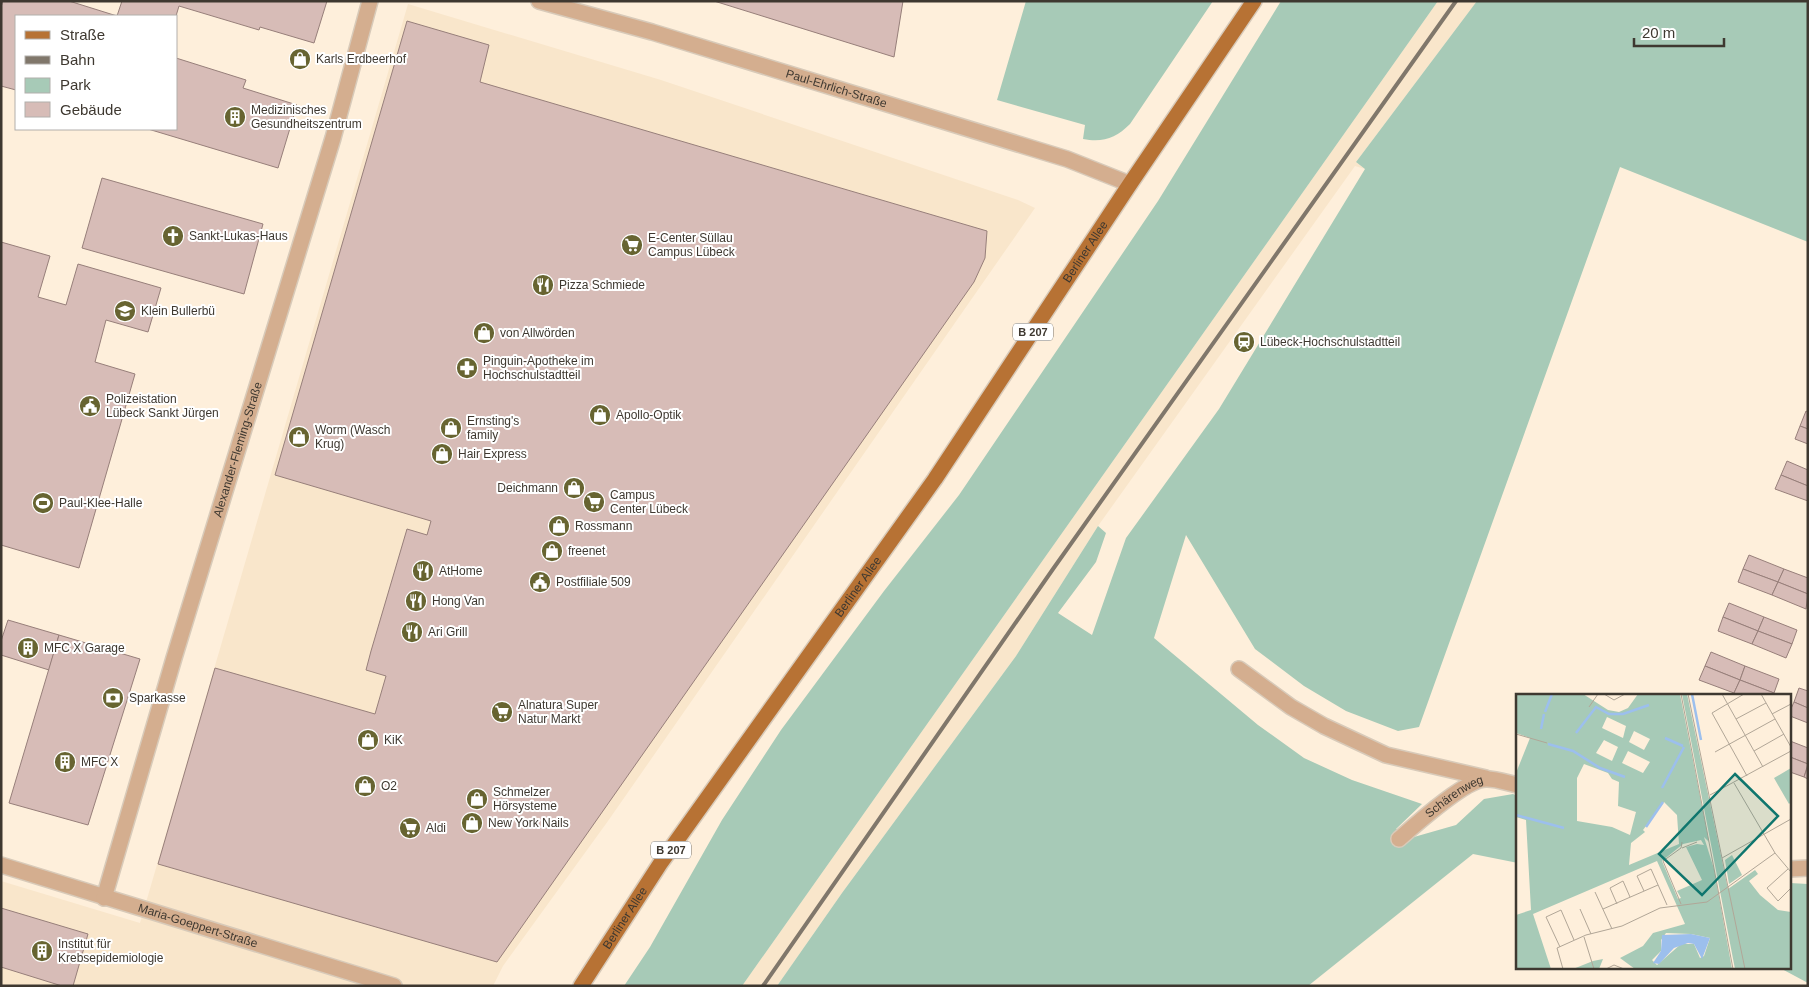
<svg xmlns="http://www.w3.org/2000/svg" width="1809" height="987" font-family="Arial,sans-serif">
	<rect width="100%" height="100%" fill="#feefdb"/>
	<g fill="#f9e6cb">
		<polygon points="1438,1 1477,1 1356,162 1365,169 1355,166 1098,526 1016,656 842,893 777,986 742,986"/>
		<polygon points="408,4 661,80 1018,200 1035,208 608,821 503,966 493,986 1,986 1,881 140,923"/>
	</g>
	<g fill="#a7cab7">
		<path d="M1026 1H1213L1130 124C1116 138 1103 143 1083 139L1085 125 997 100Z"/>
		<polygon points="1281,1 1438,1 742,986 624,986 650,947 722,820 781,730 884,591 959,495 1158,201"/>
		<polygon points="1477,1 1808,1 1808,242 1620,167 1419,727 1398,731 1346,711 1304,686 1255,649 1186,535 1154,638 1258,725 1304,758 1352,780 1422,804 1396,829 1414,837 1456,825 1484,799 1513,794 1518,796 1518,863 1473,854 1308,986 777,986 842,893 1016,656 1098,526 1106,533 1096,562 1058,613 1092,635 1126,538 1219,409 1365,169 1356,162"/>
		<polygon points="1790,883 1808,884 1808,983 1780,968 1790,968"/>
	</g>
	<g fill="#d7bcb7" stroke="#977f7a">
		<polygon points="3,1 69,1 117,16 122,1 327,1 314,43 260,27 259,30 179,6 176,16 16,16 16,90 1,86 1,7"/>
		<polygon points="714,1 903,1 894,57"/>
		<polygon points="407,21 489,45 480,82 987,231 985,258 974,282 497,962 158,864 215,668 375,714 386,676 366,670 371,651 407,529 427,535 431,521 275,475"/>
		<polygon points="176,58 246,80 243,88 297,105 278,168 148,129 176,129"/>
		<polygon points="102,178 263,224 244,294 82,248"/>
		<polygon points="1,242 50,256 38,297 66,305 78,264 161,288 148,332 106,320 95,362 135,374 79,568 1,545"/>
		<polygon points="1806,411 1808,412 1808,429 1800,426"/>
		<polygon points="1800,426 1808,429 1808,444 1795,439"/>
		<polygon points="1787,461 1808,470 1808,486 1781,475"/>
		<polygon points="1781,475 1808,486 1808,501 1775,489"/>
		<polygon points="1749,555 1784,569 1778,582 1743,569"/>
		<polygon points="1743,569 1778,582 1772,595 1738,582"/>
		<polygon points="1784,569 1808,578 1808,594 1778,582"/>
		<polygon points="1778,582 1808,594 1806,609 1772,595"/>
		<polygon points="1729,603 1764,617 1758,631 1723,617"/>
		<polygon points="1723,617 1758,631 1752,644 1718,631"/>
		<polygon points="1764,617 1797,630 1792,644 1758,631"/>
		<polygon points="8,620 59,635 49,670 1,655 1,641"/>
		<polygon points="1758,631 1792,644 1786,658 1752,644"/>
		<polygon points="59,635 140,659 88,825 9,803"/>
		<polygon points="1711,652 1745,666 1740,680 1705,666"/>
		<polygon points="1705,666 1740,680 1734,693 1699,680"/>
		<polygon points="1745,666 1779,679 1774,693 1740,680"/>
		<polygon points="1740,680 1774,693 1773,696 1741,696 1734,693"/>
		<polygon points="1799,688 1808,691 1808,708 1794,702"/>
		<polygon points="1794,702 1808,708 1808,723 1790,716 1790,711"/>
		<polygon points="1790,741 1808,748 1808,764 1790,757"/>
		<polygon points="1790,757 1808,764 1804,777 1790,772"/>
		<polygon points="1808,766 1808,779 1804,777"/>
		<polygon points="1,908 88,934 73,986 62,986 1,967"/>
	</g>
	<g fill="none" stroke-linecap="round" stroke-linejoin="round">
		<g stroke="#d8cab9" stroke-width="18">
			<g id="minor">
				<polyline points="1239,669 1291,707 1324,726 1386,755 1486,778"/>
				<path id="s1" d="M1399 839C1415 825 1467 778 1487 779 1497 779 1508 783 1518 785"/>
				<path id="s2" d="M1 865 394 986"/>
				<polyline points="1790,869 1808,868"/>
				<path id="s3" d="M104 898 174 658 333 138 370 1"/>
			</g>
		</g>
		<g stroke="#d8cab9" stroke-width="18">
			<g id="tertiary">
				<path id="s4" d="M539 1 652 32 1067 159 1130 184"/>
			</g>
		</g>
		<g stroke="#d8cab9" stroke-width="18">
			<g id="primary">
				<path id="s5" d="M581 986 660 864 935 479 1130 184 1254 1"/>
			</g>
		</g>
		<use href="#minor" stroke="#d4ae8f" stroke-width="15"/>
		<use href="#tertiary" stroke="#d4ae8f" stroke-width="15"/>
		<use href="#primary" stroke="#b77234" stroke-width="15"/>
		<polyline stroke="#80776b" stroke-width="4" points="763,986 1053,569 1456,1"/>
	</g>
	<defs>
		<g id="shop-disc" transform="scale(1.125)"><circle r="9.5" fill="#676431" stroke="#fff"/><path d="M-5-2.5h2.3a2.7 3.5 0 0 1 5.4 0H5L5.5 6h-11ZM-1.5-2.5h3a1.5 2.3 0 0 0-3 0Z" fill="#fff"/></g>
		<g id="building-disc" transform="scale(1.125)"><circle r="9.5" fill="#676431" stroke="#fff"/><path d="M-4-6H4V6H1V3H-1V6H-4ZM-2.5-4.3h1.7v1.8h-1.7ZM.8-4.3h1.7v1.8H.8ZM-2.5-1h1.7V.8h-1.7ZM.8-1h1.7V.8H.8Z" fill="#fff"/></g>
		<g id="church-disc" transform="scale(1.125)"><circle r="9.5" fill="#676431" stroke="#fff"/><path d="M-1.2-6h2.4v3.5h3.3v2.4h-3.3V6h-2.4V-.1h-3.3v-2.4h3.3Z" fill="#fff"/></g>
		<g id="supermarket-disc" transform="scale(1.125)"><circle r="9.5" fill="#676431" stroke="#fff"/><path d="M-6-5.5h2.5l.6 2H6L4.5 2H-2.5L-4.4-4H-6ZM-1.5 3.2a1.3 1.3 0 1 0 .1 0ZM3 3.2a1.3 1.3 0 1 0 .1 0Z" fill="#fff"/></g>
		<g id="restaurant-disc" transform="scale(1.125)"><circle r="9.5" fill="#676431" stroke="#fff"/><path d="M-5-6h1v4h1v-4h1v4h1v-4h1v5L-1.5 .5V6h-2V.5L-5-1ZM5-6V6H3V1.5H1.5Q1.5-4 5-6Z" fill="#fff"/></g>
		<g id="school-disc" transform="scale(1.125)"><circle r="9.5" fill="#676431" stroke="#fff"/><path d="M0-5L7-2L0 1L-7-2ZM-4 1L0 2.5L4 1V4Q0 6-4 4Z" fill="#fff"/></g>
		<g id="station-disc" transform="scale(1.125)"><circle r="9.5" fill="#676431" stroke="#fff"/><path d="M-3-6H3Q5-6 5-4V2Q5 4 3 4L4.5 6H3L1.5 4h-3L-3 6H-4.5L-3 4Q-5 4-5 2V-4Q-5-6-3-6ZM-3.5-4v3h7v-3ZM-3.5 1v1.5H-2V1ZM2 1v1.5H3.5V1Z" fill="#fff"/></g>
		<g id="pharmacy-disc" transform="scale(1.125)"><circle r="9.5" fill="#676431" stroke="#fff"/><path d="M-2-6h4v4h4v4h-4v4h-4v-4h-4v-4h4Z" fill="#fff"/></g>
		<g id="civic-disc" transform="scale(1.125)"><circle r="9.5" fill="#676431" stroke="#fff"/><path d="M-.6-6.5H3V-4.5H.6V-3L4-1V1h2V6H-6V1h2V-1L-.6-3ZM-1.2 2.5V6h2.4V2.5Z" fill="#fff"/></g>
		<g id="stadium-disc" transform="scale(1.125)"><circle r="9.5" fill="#676431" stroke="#fff"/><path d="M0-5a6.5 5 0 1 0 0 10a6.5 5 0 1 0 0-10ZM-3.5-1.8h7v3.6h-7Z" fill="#fff"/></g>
		<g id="bank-disc" transform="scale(1.125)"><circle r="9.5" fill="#676431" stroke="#fff"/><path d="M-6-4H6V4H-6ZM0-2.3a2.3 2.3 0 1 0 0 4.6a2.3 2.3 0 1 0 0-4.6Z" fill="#fff"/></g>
	</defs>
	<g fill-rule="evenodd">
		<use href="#shop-disc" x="300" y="59"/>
		<use href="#building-disc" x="235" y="117"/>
		<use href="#church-disc" x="173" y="236"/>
		<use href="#supermarket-disc" x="632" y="245"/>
		<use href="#restaurant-disc" x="543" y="285"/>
		<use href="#school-disc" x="125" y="311"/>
		<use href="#shop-disc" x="484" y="333"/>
		<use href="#station-disc" x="1244" y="342"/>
		<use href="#pharmacy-disc" x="467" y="368"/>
		<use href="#civic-disc" x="90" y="406"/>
		<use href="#shop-disc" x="600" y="415"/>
		<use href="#shop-disc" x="451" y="428"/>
		<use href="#shop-disc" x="299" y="437"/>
		<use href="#shop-disc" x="442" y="454"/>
		<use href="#shop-disc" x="574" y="488"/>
		<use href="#supermarket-disc" x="594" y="502"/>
		<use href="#stadium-disc" x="43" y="503"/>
		<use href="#shop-disc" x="559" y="526"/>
		<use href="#shop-disc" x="552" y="551"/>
		<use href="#restaurant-disc" x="423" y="571"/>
		<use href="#civic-disc" x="540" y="582"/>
		<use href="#restaurant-disc" x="416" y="601"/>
		<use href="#restaurant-disc" x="412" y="632"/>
		<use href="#building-disc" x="28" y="648"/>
		<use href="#bank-disc" x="113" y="698"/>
		<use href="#supermarket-disc" x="502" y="712"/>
		<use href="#shop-disc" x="368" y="740"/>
		<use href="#building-disc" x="65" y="762"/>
		<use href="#shop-disc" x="365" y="786"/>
		<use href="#shop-disc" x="477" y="799"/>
		<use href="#shop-disc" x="472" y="823"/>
		<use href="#supermarket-disc" x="410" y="828"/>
		<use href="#building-disc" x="42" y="951"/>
	</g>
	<g text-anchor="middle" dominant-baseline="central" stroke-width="4" stroke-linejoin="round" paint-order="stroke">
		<g fill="#fff" stroke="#78746e" stroke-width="1">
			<rect x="1013" y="323.5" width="40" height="17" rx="4"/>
			<rect x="651" y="841.5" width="40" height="17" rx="4"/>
		</g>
		<g font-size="11" font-weight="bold" fill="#3e3830">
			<text x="1033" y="332">B 207</text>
			<text x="671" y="850">B 207</text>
		</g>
		<g font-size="12" fill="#3e3830" stroke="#fff" text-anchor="start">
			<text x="316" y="59">Karls Erdbeerhof</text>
			<text x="251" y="110">Medizinisches<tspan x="251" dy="14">Gesundheitszentrum</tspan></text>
			<text x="189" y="236">Sankt-Lukas-Haus</text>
			<text x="648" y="238">E-Center Süllau<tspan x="648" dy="14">Campus Lübeck</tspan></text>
			<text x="559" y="285">Pizza Schmiede</text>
			<text x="141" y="311">Klein Bullerbü</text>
			<text x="500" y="333">von Allwörden</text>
			<text x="1260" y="342">Lübeck-Hochschulstadtteil</text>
			<text x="483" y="361">Pinguin-Apotheke im<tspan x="483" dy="14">Hochschulstadtteil</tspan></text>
			<text x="106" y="399">Polizeistation<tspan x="106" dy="14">Lübeck Sankt Jürgen</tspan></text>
			<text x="616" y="415">Apollo-Optik</text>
			<text x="467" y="421">Ernsting's<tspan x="467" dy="14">family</tspan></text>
			<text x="315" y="430">Worm (Wasch<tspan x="315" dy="14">Krug)</tspan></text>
			<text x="458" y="454">Hair Express</text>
			<text x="558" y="488" text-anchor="end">Deichmann</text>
			<text x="610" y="495">Campus<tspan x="610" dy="14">Center Lübeck</tspan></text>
			<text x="59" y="503">Paul-Klee-Halle</text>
			<text x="575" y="526">Rossmann</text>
			<text x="568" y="551">freenet</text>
			<text x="439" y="571">AtHome</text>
			<text x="556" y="582">Postfiliale 509</text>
			<text x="432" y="601">Hong Van</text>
			<text x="428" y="632">Ari Grill</text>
			<text x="44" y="648">MFC X Garage</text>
			<text x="129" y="698">Sparkasse</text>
			<text x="518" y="705">Alnatura Super<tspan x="518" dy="14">Natur Markt</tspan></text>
			<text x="384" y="740">KiK</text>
			<text x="81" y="762">MFC X</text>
			<text x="381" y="786">O2</text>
			<text x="493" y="792">Schmelzer<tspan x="493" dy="14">Hörsysteme</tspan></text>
			<text x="488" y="823">New York Nails</text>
			<text x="426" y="828">Aldi</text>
			<text x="58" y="944">Institut für<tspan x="58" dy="14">Krebsepidemiologie</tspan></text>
		</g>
		<g font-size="12" fill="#3e3830" stroke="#fff">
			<text stroke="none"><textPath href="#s4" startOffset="310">Paul-Ehrlich-Straße</textPath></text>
			<text stroke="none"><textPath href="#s5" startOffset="891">Berliner Allee</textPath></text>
			<text stroke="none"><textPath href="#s3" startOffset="468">Alexander-Fleming-Straße</textPath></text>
			<text stroke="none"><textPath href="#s5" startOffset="486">Berliner Allee</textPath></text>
			<text stroke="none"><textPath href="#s1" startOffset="70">Schärenweg</textPath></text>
			<text stroke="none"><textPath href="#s5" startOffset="81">Berliner Allee</textPath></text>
			<text stroke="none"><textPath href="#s2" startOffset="206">Maria-Goeppert-Straße</textPath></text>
		</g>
	</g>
	<g transform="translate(1516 694)">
		<rect width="275" height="275" fill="#feefdb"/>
		<path d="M0 0H67L92 16 103 18 112 14 122 0H164L193 148 188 143 198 175 216 275H119L104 264 127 252 137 239 169 230 141 167 17 220 35 275H0V221L15 216 10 126 0 123V79L14 44 0 39ZM91 23 110 32 107 44 86 34ZM118 37 134 45 128 56 113 48ZM88 46 102 53 96 67 80 59ZM112 57 134 68 127 79 106 69ZM68 70 92 79 96 85 103 88 102 112 120 118 114 141 96 133 61 127V84ZM148 108 161 121 163 150 113 171 115 149 129 138 127 136ZM185 146 188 151 181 150 170 153 186 186 161 197 165 204 162 205 146 167 167 150ZM150 239 175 240 194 244 188 262 184 264 178 250H165L141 271 136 266 145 257V246ZM166 0H171L212 195 239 176 242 180 233 187 244 201 262 216 275 218V275H219ZM275 74V108L273 110 258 84ZM216 161 226 181 213 190 209 166ZM87 265 83 275H57L77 267Z" fill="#a7cab7" fill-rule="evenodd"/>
		<path d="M175 240 194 244 186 265 178 250 172 249 158 254 143 270 137 269 145 257 146 241Z" fill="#9cbfed"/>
		<path fill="none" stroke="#9cbfed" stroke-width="2.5" d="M176 0 185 46M29 18 36 0M25 35 28 20M60 39 80 13 93 20H107L133 11M149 44 167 52M32 50 57 57 84 74 109 83M146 94 168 53M0 121 48 134M130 133 147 108"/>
		<path fill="none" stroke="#b1a697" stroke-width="1" d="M88 0 98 6 109 0M165 0 217 275M172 0 229 275M206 0 247 73M228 0 196 19 231 82M245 0 275 53M73 13 82 0M256 20 275 10M220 25 250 9M0 40 31 49M238 57 268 40M199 58 259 25M218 89 259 159 275 178M194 101 275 57M166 154 181 148M206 164 275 125M272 175 251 194 262 207 275 194M128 197 121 182 135 175 151 211M79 198 96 235M101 210 94 194 107 187 114 203M165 210 147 167 165 154 166 148M64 215 75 240M87 215 142 191M68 243 78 275M44 253 30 223 45 216 58 246M47 275 41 254 70 241 106 232 144 214 191 208 259 159M90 275 98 271 108 275"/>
		<path fill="#0f766e" fill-opacity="0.15" stroke="#0f766e" stroke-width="2.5" d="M219 80 262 122 186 201 143 160Z"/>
		<rect width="275" height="275" fill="none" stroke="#3e3830" stroke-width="2.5"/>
	</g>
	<rect width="1809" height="987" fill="none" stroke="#3e3830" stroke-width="5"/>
	<rect x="15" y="15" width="162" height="115" fill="#ffffff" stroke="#b2afac"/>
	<rect x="25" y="31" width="25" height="8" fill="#b77234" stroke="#b2afac"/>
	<text x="60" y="40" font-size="15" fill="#3e3830">Straße</text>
	<rect x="25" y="56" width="25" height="8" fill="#80776b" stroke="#b2afac"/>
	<text x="60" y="65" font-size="15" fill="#3e3830">Bahn</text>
	<rect x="25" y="78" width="25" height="15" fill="#a7cab7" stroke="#b2afac"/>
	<text x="60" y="90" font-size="15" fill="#3e3830">Park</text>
	<rect x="25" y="102" width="25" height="15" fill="#d7bcb7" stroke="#b2afac"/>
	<text x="60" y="115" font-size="15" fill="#3e3830">Gebäude</text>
	<path d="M1634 38v8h90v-8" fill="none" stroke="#3e3830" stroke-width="2.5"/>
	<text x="1642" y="38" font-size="15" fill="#3e3830" stroke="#ffffff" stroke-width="4" paint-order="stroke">20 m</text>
</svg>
